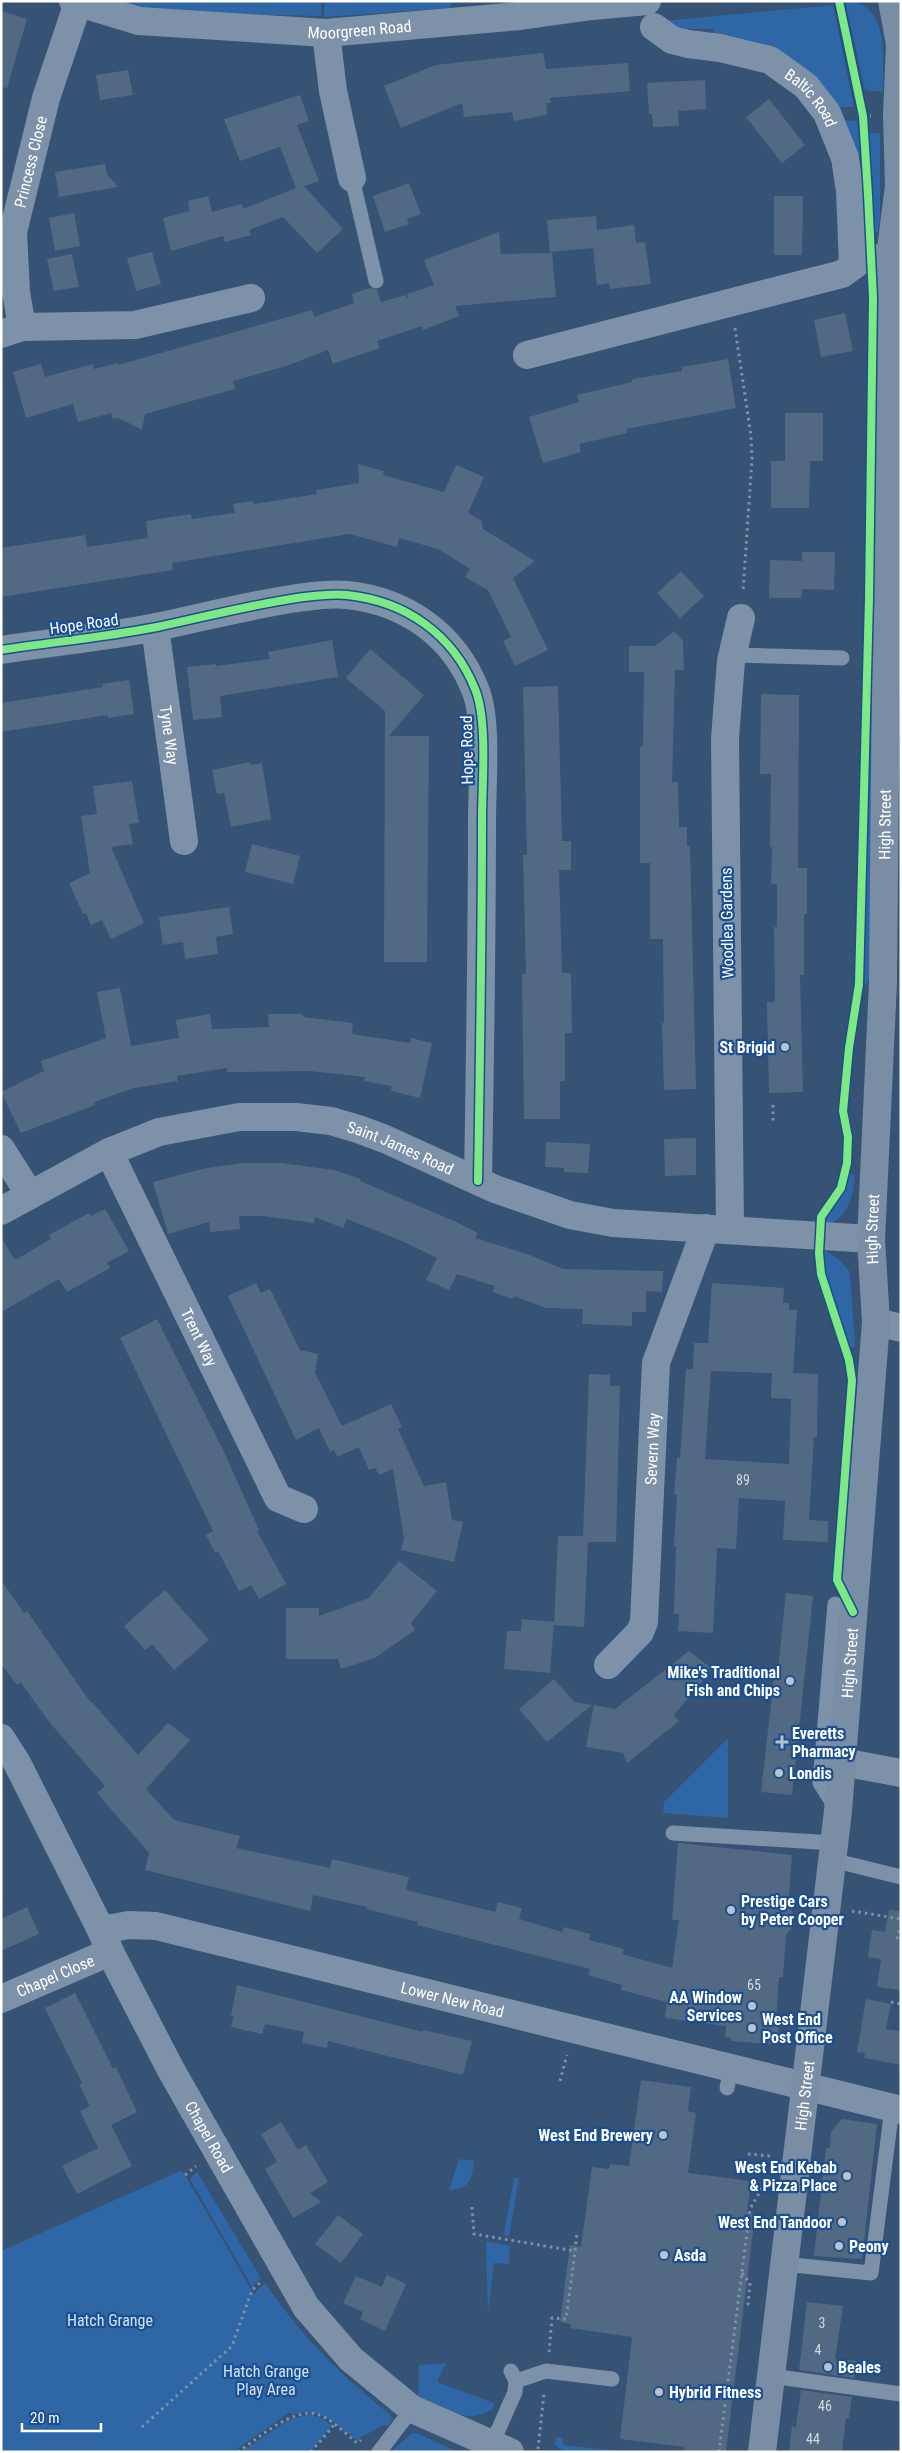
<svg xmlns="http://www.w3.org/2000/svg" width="902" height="2453" font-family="'Roboto Condensed',sans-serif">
	<rect width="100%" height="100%" fill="#365274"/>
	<g fill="#2f66a5">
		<polygon points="111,1 321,1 321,16 140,12"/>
		<polygon points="325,1 451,1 451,8 324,17"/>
		<path d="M845 1C891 1 883 62 883 92L865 90Z"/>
		<polygon points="833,5 854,107 830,107 715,41 714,29 688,29 688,37 663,21"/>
		<polygon points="838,120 857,121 860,155 854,155"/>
		<polygon points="869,133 880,133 880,221 878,231 875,234"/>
		<polygon points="874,641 870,978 866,985 863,982 871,645"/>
		<path d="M848 1174H855C853 1198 848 1218 824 1227 828 1205 844 1197 848 1174Z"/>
		<polygon points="822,1248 841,1261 850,1272 855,1347 849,1347 824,1273"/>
		<polygon points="728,1738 728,1818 663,1813 664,1802"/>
		<path d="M459 2159 474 2161C472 2180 469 2189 449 2190Z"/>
		<path d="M182 2170 254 2294 265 2283C302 2337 339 2373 389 2414L393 2420 388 2426 384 2425 356 2440C336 2424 319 2405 291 2415L290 2412 233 2452H1V2251Z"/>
		<polygon points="197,2172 261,2278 252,2287 190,2179"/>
		<polygon points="514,2178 519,2178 509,2236 504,2235"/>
		<polygon points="486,2241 510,2246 509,2264 494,2263 488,2312"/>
		<path d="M446 2363 437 2382 494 2403 492 2409C467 2426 443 2408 418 2397L419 2365Z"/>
		<polygon points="310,2414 323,2419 332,2426 310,2452 241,2452 290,2419"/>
		<polygon points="412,2433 417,2433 458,2452 391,2452"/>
		<polygon points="556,2437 563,2438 563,2445 618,2451 565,2452 555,2445"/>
	</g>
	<g fill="#526984" fill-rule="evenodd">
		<polygon points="1,11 27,19 7,88 1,87"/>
		<polygon points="543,53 546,69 628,63 630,91 550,98 551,103 546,103 547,115 514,121 512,112 464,117 462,103 401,128 384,86 436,65"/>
		<polygon points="128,70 133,95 100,100 96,75"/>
		<polygon points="705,80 706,109 678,111 679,126 653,127 652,114 649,114 647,83"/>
		<polygon points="300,95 309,121 297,125 319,181 304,186 343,229 317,253 283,217 249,230 251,235 225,242 223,236 171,251 163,218 190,211 188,201 208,196 212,212 242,204 243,209 296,188 280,147 240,161 224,119"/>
		<polygon points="769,99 805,145 782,163 746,117"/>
		<polygon points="105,164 107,174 118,187 59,197 55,172"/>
		<polygon points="409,183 421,214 407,219 409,224 385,232 373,196"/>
		<polygon points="774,196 803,196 802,255 774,255"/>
		<polygon points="74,213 80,246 55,251 49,218"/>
		<polygon points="596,216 597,230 634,225 636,243 645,242 651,284 610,289 609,283 597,285 593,248 550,252 547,220"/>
		<polygon points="499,232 501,254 552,253 556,297 455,306 459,316 423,330 422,326 377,341 380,348 333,364 328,350 286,366 233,381 235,389 145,414 142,430 119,418 113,419 111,413 78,422 73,404 26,418 13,372 41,364 45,377 93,364 94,369 118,363 118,365 312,310 314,317 354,303 352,294 370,288 377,290 381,302 405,295 409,299 407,294 434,285 424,260"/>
		<polygon points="152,252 161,284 136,291 127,258"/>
		<polygon points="72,254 79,287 54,291 47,259"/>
		<polygon points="845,313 853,351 821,357 814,320"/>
		<polygon points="728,359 736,408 626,429 627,433 579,444 581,452 543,463 529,417 579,402 577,395 632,382 632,379 682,371 682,367"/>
		<polygon points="785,413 823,413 823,461 810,461 809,508 771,508 771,461 785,461"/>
		<polygon points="358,464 384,471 383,475 444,492 456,465 484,477 468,513 482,521 483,529 535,561 513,578 548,650 515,666 503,641 511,637 488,590 465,577 470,569 438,549 399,538 397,547 349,534 172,563 173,570 1,597 1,548 85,535 87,547 148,538 146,521 191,514 192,519 235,513 233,504 253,501 254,504 317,494 316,490 359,483"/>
		<polygon points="802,552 835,552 834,590 802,589 801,598 769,598 770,560 802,561"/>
		<polygon points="681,571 704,596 680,618 657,593"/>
		<polygon points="674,631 683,641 684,670 675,670 672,783 678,782 679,827 687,827 687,846 690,846 696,1089 664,1090 662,1023 664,1023 663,939 650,939 650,863 640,863 640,747 643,747 644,672 629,672 629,646 655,646"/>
		<polygon points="332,640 338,677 220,696 222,717 193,720 187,667 216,664 216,666 270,659 268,652"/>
		<polygon points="370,649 424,695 389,736 429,736 427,962 384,962 385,711 346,678"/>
		<polygon points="129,680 134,714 108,718 108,715 1,732 1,703 103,687 102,684"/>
		<polygon points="558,686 562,841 571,841 571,870 559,870 562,973 571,973 572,1033 565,1033 565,1081 560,1081 560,1119 524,1119 522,974 526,974 523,855 527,855 523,687"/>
		<polygon points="761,694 799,695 798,868 807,868 807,914 804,914 804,975 800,975 803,1092 769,1093 767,1002 775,1002 774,927 777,927 777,884 771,884 772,847 770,847 771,774 760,774"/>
		<polygon points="250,762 251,765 262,763 271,819 231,827 224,793 217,794 212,770"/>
		<polygon points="132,781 139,823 129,824 133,844 111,847 144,923 111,939 102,920 91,925 86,913 83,914 69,883 90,873 81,816 97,814 93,786"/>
		<polygon points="252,844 300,856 293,884 245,872"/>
		<polygon points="229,907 233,934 216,937 218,954 185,959 183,942 163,945 159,917"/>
		<polygon points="120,988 131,1046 179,1038 176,1020 210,1014 212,1029 269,1027 268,1014 303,1014 303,1017 353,1023 352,1034 410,1043 411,1038 432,1043 420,1098 391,1091 392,1086 364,1081 365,1077 310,1071 227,1072 227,1068 177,1076 178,1081 134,1088 94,1102 95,1105 21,1133 1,1092 44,1071 41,1061 106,1038 97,992"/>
		<polygon points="696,1138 696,1175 665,1176 664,1139"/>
		<polygon points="546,1142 590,1144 588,1173 564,1172 564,1168 545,1167"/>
		<polygon points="244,1163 281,1163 334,1170 361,1179 360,1181 454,1221 478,1233 475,1238 527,1254 563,1269 663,1271 662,1292 646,1291 646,1312 632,1312 632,1326 582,1324 583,1309 546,1308 514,1296 513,1299 493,1292 495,1286 457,1274 449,1290 426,1280 437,1258 402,1241 347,1219 343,1228 315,1217 314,1223 263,1216 239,1216 240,1229 210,1232 209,1222 168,1234 153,1182 206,1168"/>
		<polygon points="105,1209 129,1251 107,1263 110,1268 67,1292 59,1279 1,1312 1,1237 15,1260 51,1239 49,1235 89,1213 91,1216"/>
		<polygon points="256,1283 261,1293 270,1289 300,1350 318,1354 315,1373 342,1426 391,1404 402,1427 398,1429 424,1486 446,1482 452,1520 463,1522 454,1562 401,1550 404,1539 393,1469 379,1475 375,1468 369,1470 359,1447 337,1457 334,1450 330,1452 319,1428 296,1440 228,1296"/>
		<path d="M712 1283 784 1288 783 1303H789V1310H797L793 1373 818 1374 817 1437H814L809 1520 828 1521V1542L783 1540 785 1501 739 1498 736 1549 717 1548 713 1633 678 1631 679 1614H674L676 1546H674L677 1495 674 1494 677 1458H680L686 1369H693L694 1343H708ZM711 1371 772 1373 771 1398 791 1399 789 1464 705 1459Z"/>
		<polygon points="157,1319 225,1454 259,1530 257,1531 286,1584 259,1599 251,1585 239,1591 218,1551 215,1553 206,1535 213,1531 120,1338"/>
		<polygon points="589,1374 610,1375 610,1386 620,1386 616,1542 588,1542 584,1627 554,1625 558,1536 583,1536"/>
		<polygon points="399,1561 437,1591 411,1623 415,1630 375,1658 341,1669 338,1659 286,1659 286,1608 319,1608 319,1616 369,1598"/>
		<polygon points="1,1580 24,1613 27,1611 91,1703 92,1702 138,1755 168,1723 190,1740 146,1789 174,1820 240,1836 236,1848 330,1868 332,1859 409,1877 406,1890 495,1912 498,1902 522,1908 519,1919 562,1932 564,1927 590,1934 589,1940 624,1949 622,1954 672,1968 679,1920 672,1920 678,1843 792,1855 788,1906 793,1913 791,1929 786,1935 783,1977 779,1977 776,2019 780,2019 777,2045 731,2041 731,2037 725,2037 726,2026 665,2018 667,2002 621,1990 622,1985 588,1975 590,1969 417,1925 418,1922 366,1909 367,1907 313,1895 310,1911 145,1870 149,1853 97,1793 105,1786 50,1723 21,1683 17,1685 1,1664"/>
		<polygon points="165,1590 209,1640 174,1670 152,1644 145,1650 124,1626"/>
		<polygon points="786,1593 813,1596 792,1795 761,1792 775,1669 778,1669"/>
		<polygon points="522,1619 554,1622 550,1673 504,1669 507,1631 521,1631"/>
		<polygon points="689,1651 712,1669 674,1715 679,1721 627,1763 623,1753 586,1747 594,1705 615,1709"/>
		<polygon points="554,1679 574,1702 592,1705 547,1742 519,1709"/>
		<polygon points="27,1907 39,1934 1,1951 1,1919"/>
		<polygon points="889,1910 901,1911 901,1990 877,1987 881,1959 868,1957 872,1930 885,1932"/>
		<polygon points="237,1985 423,2032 423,2030 472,2041 463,2075 328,2041 327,2048 302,2043 304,2032 265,2024 262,2034 231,2027 234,2016 231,2016"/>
		<polygon points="75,1993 113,2069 116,2067 137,2112 111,2125 132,2166 77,2194 62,2166 98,2148 80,2111 90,2106 79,2084 82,2083 45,2008"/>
		<polygon points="866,1999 891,2004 886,2029 901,2031 901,2065 864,2058 865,2053 857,2052"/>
		<polygon points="641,2080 691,2087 688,2111 696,2113 688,2173 751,2181 747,2212 755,2214 726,2452 684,2452 685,2447 620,2439 632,2337 570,2328 571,2324 560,2322 570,2245 581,2247 592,2167 609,2169 610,2164 629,2166"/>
		<polygon points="842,2119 877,2124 862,2259 814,2256 826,2148 830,2148 831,2132"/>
		<polygon points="281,2122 298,2150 306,2145 328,2182 310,2193 321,2202 293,2218 265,2169 277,2162 261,2134"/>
		<polygon points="338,2215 363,2234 341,2263 315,2244"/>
		<polygon points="387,2275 406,2284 385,2331 360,2319 363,2312 343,2303 356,2276 382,2287"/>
		<polygon points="807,2302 843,2306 835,2359 856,2361 854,2378 799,2370"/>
		<polygon points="801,2390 852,2397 849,2418 846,2418 842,2452 789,2452 792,2426 796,2427"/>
	</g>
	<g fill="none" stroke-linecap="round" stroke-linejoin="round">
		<g stroke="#7d92a8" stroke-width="3" stroke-dasharray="2.5 4" stroke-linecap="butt">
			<polyline points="857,115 871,116"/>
			<polyline points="735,328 751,436 752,459 743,592"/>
			<polyline points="773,1105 773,1124"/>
			<polyline points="852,1911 901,1919"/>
			<polyline points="897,1939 900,1927"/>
			<polyline points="891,2002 901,2004"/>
			<polyline points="560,2081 567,2055"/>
			<polyline points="748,2154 770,2156"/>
			<polyline points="185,2175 196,2166"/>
			<polyline points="472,2207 474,2234 575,2251 577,2232"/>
			<polyline points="742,2273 750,2283 748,2304 751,2306"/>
			<polyline points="549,2352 552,2318 566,2319 575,2251"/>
			<polyline points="142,2427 232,2346 252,2290 262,2281"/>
			<polyline points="538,2449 544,2393"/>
			<path d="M238 2452C257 2439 292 2408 316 2414 331 2418 345 2433 357 2443L361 2440"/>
			<polyline points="311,2452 334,2425"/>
			<polyline points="719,2452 750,2209 762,2188 767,2186"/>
		</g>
		<g stroke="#7d92a8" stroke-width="15">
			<polyline points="352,178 376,281"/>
			<polyline points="733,655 842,658"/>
			<polyline points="836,1808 820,1783 835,1604 853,1612"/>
			<polyline points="673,1833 834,1843"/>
			<polyline points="832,1860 901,1877"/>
			<polyline points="727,2088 731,2069"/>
			<polyline points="783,2264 871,2273 892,2108"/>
			<polyline points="771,2376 901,2394"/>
			<polyline points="516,2381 546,2371 612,2379"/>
			<polyline points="492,2444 515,2392 516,2381 511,2371"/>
			<polyline points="379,2452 412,2409"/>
		</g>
		<g stroke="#7d92a8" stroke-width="28">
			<path id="s1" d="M654 27 672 40 688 44 720 48 770 60 806 86 827 113 845 158 850 191 853 266"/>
			<polyline points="326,33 333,91 352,178"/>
			<path id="s2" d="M22 327 16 292 13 232 46 98 78 3"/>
			<polyline points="1,334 22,327 135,325 251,298"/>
			<polyline points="527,355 842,274 861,260 890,257"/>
			<path id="s3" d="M155 627 184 841"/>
			<path d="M1 650C53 642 106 637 157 627 204 617 250 605 297 598 313 596 330 593 347 595 405 601 453 634 475 689 488 720 482 784 482 820 482 940 480 1060 478 1181"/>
			<polyline points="1,1149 30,1195"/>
			<path id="s4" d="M109 1152 278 1498 304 1509"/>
			<path id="s5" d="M1 1211 109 1152 159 1132 239 1117H296L331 1121 358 1129 385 1139 495 1189 570 1215 613 1223 871 1239"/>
			<polyline points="730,1230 725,738 731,661 741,618"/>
			<path id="s6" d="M608 1665 640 1632 644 1622 656 1363 706 1228"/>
			<polyline points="842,1762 901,1773"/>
			<path id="s7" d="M1 1999 110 1952"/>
		</g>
		<g stroke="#7d92a8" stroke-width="28">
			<path id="s8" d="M73 1 139 21 326 33 520 16 592 6 647 1"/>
			<polyline points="876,1322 901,1328"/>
			<path id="s9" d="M1 1738 17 1763 101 1930 110 1952 171 2070 306 2307 351 2359 412 2409 510 2452"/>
			<path id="s10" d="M101 1930 129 1925 156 1926 901 2110"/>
		</g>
		<path stroke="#798da4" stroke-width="28" id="s11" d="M762 2452 838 1811 876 1322 871 1239 883 983 890 257 899 186 897 115 900 44 892 1"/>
		<g stroke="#1b4f8f" stroke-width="11">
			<g id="cycleway">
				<polyline points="839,1 863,116 868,195 873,297 869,599 859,984 849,1048 843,1111 848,1137 847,1163 841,1188 821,1217 819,1253 821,1274 849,1360 852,1380 837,1580 853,1612"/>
				<path d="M1 650C53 642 106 637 157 627 204 617 250 605 297 598 313 596 330 593 347 595 405 601 453 634 475 689 488 720 482 784 482 820 482 940 480 1060 478 1181"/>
			</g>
		</g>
		<use href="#cycleway" stroke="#7ce984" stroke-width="8"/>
	</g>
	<g fill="#b9c2ce" stroke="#1b4f8f" stroke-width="2">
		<circle cx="785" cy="1047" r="5"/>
		<circle cx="790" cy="1681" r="5"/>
		<path d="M779.5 1734.5h5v5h5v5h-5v5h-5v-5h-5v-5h5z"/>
		<circle cx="779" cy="1773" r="5"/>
		<circle cx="731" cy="1910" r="5"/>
		<circle cx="752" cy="2006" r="5"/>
		<circle cx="752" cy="2028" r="5"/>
		<circle cx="663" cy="2135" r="5"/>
		<circle cx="847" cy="2176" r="5"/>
		<circle cx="842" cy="2222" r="5"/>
		<circle cx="839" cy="2246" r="5"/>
		<circle cx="664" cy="2255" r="5"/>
		<circle cx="828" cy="2367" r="5"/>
		<circle cx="659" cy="2392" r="5"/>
	</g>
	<g text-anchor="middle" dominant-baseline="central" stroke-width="4.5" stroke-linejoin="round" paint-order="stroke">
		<g font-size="14" fill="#d4dae0">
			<text x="743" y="1480">89</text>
			<text x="754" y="1985">65</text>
			<text x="822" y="2323">3</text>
			<text x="818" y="2350">4</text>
			<text x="825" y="2406">46</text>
			<text x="813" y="2439">44</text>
		</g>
		<g font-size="16" fill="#fff" stroke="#1b4f8f">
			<text stroke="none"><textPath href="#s8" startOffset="290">Moorgreen Road</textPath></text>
			<text stroke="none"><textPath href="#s1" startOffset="179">Baltic Road</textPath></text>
			<text stroke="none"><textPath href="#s2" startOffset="168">Princess Close</textPath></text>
			<text transform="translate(84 624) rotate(-8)">Hope Road</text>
			<text stroke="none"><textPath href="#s3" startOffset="109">Tyne Way</textPath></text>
			<text transform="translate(467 750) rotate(-91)">Hope Road</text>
			<text stroke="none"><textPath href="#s11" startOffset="1634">High Street</textPath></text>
			<text transform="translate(727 923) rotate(-91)">Woodlea Gardens</text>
			<text stroke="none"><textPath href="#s5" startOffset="425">Saint James Road</textPath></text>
			<text stroke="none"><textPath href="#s11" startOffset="1229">High Street</textPath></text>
			<text stroke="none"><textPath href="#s4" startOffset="206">Trent Way</textPath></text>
			<text stroke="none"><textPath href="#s6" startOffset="230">Severn Way</textPath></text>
			<text stroke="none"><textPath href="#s11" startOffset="794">High Street</textPath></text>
			<text stroke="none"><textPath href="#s7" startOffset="59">Chapel Close</textPath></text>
			<text stroke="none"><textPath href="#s10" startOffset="361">Lower New Road</textPath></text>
			<text stroke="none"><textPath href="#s11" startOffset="359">High Street</textPath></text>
			<text stroke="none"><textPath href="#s9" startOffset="450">Chapel Road</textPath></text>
		</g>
		<g font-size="16" font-weight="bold" fill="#fff" stroke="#1b4f8f" text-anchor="start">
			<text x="775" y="1047" text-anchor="end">St Brigid</text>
			<text x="780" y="1672" text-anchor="end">Mike's Traditional<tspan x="780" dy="18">Fish and Chips</tspan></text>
			<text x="792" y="1733">Everetts<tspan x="792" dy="18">Pharmacy</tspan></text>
			<text x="789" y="1773">Londis</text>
			<text x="741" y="1901">Prestige Cars<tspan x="741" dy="18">by Peter Cooper</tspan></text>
			<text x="742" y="1997" text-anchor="end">AA Window<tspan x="742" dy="18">Services</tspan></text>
			<text x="762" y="2019">West End<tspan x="762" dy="18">Post Office</tspan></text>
			<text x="653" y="2135" text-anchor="end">West End Brewery</text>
			<text x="837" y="2167" text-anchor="end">West End Kebab<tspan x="837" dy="18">&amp; Pizza Place</tspan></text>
			<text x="832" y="2222" text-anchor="end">West End Tandoor</text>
			<text x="849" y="2246">Peony</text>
			<text x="674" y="2255">Asda</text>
			<text x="838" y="2367">Beales</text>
			<text x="669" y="2392">Hybrid Fitness</text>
		</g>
		<g font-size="16" fill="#cfe3fa" stroke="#1b4f8f">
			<text x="110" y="2320">Hatch Grange</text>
			<text x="266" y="2371">Hatch Grange<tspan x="266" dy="18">Play Area</tspan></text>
		</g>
	</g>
	<rect width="902" height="2453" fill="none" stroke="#ffffff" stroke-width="5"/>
	<path d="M22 2423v8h79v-8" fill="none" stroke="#ffffff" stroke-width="2.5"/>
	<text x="30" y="2423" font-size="15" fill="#ffffff" stroke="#1b4f8f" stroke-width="4" paint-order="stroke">20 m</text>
</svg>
